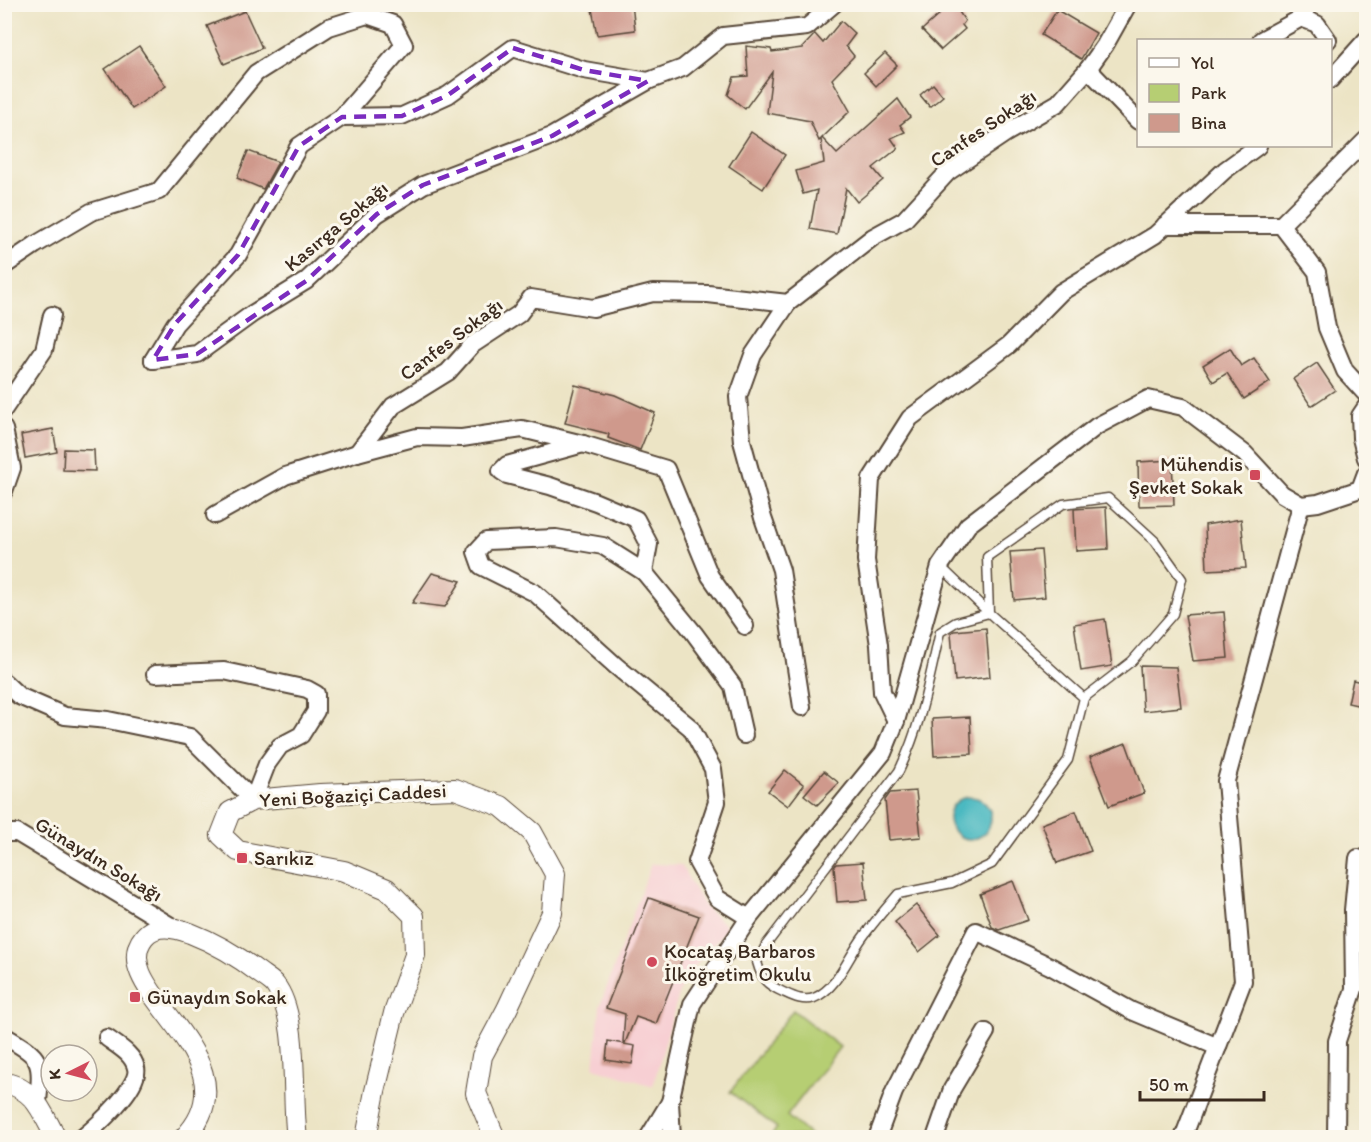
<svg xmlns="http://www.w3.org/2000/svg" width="1371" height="1142" font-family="Itim,sans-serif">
	<rect width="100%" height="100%" fill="#fbf7ec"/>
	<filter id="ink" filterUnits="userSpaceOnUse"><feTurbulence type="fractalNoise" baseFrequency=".0167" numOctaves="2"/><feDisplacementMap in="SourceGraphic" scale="12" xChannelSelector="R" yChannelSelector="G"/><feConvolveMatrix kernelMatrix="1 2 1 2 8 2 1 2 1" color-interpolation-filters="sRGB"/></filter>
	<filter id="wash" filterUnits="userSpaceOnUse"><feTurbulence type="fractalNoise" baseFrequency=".008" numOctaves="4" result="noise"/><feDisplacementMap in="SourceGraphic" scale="24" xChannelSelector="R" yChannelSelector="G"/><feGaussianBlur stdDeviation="1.35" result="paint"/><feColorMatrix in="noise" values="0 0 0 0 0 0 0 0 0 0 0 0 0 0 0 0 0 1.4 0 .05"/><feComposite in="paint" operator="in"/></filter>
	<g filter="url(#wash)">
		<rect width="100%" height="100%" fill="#ece4c5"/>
		<polygon fill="#f7cfd3" points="651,864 681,865 704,906 728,927 682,982 653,1086 594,1068 600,1006"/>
		<polygon fill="#b6ce73" stroke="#787c48" stroke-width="1.5" points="793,1010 840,1047 787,1116 811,1136 770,1137 777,1128 730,1092"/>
		<circle fill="#4bb9c1" stroke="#437270" stroke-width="1.5" cx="970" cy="818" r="21"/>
		<g id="blocks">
			<g fill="#cf998c">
				<polygon points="591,4 632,4 635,30 597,35"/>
				<polygon points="951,4 954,4 965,21 962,25 965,29 941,50 922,30"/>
				<polygon points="1057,10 1096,33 1081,59 1041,35"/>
				<polygon points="245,11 262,48 224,64 207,26"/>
				<polygon points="841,21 855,34 846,46 854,56 832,79 850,111 822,138 837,154 898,99 910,117 900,125 905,132 891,138 898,148 873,168 883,180 857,202 846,188 837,234 810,229 817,190 803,194 796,171 824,163 821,139 819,141 810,121 767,113 772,72 745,109 728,95 734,77 748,76 746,46 771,49 772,52 802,48 815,34 823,43"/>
				<polygon points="139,46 166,86 132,109 105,69"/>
				<polygon points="885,53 897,65 876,86 864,73"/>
				<polygon points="933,84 943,96 930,107 920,95"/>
				<polygon points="751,132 785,155 763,189 729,166"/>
				<polygon points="248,151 278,162 263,189 237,178"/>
				<polygon points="1230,348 1241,366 1254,358 1270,382 1244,399 1227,373 1213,382 1203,365"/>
				<polygon points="1317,363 1335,390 1311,406 1293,379"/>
				<polygon points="575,385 615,395 655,413 640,450 608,438 609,434 565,423"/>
				<polygon points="53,429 57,452 25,458 21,435"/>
				<polygon points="64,449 94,450 95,471 63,470"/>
				<polygon points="1172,460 1174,505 1139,506 1138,462"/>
				<polygon points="1106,507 1108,549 1076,551 1074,509"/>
				<polygon points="1241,519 1246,568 1207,570 1205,525"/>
				<polygon points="1041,550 1045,597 1014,600 1010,552"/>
				<polygon points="432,573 461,581 445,607 412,603"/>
				<polygon points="1224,612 1228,658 1193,661 1185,615"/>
				<polygon points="1105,619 1112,666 1081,671 1074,624"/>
				<polygon points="986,628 990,677 955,681 951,633 954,631"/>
				<polygon points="1140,666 1176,667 1181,707 1143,711"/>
				<polygon points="1353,680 1366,683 1366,707 1348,703"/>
				<polygon points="970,717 972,754 934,756 932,719"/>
				<polygon points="1126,743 1144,793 1109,806 1090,757"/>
				<polygon points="785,770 804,785 788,806 768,791"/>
				<polygon points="824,771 839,783 817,805 804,795"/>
				<polygon points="916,791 921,837 889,840 885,800 890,793"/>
				<polygon points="1076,811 1091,851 1057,863 1042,824"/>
				<polygon points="863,862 867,900 837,902 834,866 836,864"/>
				<polygon points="1013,881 1028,920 999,930 992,927 980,894"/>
				<polygon points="649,898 699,916 656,1024 636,1017 625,1043 623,1042 625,1014 606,1008"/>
				<polygon points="916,905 940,935 919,952 895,922"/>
				<polygon points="608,1041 635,1046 632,1064 606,1060"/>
			</g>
		</g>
	</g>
	<g filter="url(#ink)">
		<use href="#blocks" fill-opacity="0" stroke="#564637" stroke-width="1.5"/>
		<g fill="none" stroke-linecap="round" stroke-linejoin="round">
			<g stroke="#564637" stroke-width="11">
				<path id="service" d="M940 566 989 613 1084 698 1068 760 992 864 952 883 898 894C886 908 874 922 863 937 848 957 838 988 814 998 803 1002 792 996 783 992 766 984 762 980 757 962L766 945 899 771C921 726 929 680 940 632L956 622 989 613 987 557 1063 504 1108 498 1155 541 1182 579 1173 614 1132 661 1084 698"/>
			</g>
			<g stroke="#564637" stroke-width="20">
				<g id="minor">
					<polyline points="1301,18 1309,4"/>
					<polyline points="1261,40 1301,18 1317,24 1328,40"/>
					<polyline points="1088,69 1138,121"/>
					<polyline points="1330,80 1366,40"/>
					<polyline points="1165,225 1281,225 1317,272 1327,328 1345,371 1366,394"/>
					<polyline points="1281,225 1366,140"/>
					<polyline points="4,266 35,245 91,212 159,191 256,73 329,27 367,15 393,24 404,45 342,117"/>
					<polyline points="788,303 753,355 738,397 742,441 763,518 781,570 802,707"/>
					<polyline points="153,360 175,324 238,255 299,146 342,117 402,116 448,95 513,48 584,70 648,81 683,68 723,36 807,27 834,4"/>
					<polyline points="153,360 197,354 252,314 306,281 377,214 423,185 552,136 648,81"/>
					<polyline points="1366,407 1360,416 1361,438 1366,458"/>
					<polyline points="4,409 44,350 52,315"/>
					<polyline points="4,429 12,468 4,491"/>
					<polyline points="583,444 666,469 710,576 745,626"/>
					<polyline points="215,515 285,476 357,453"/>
					<polyline points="644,572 694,633 733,686 744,735"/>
					<polyline points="4,682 19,696 65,716 108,720 190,737 253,800 267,764 280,746 301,735 316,711 316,694 307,689 224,671 155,674"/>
					<polyline points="896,721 882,692 879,645 866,560 871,479 910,418 1009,345 1061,292 1155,235 1225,170 1258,146"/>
					<polyline points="4,833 17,833 171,926"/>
					<polyline points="749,918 717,898 697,862 717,802 713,769 691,728 616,666 535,593 481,566 476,552 486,541 556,538 603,546 644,572 649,544 636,519 596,502 550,486 507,475 501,471 507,465 583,444 522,429 462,438 417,437 357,453 393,406 448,372 472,345 519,314 531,298 593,308 653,293 708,294 788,303 873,237 904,220 948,172 1006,133 1058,103 1088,69 1105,45 1128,4"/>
					<path d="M6 1037C42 1058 42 1060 38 1102"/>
					<path d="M82 1138C96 1127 141 1086 136 1068 133 1054 118 1046 107 1038"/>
					<polyline points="648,1138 670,1102"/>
					<polyline points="672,1138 670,1102 692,1004 749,918 883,753 896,721 940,566 968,525 1097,426 1148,399 1183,407 1245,454 1282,494 1301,505 1318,503 1360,489 1366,473"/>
					<polyline points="877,1138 894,1092 976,931 1050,966 1132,1011 1218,1047"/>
					<polyline points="935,1138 952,1089 986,1032"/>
					<polyline points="1183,1138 1243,981 1226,781 1301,505"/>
					<polyline points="1336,1138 1337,1041 1354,989 1353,910 1358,858"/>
				</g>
			</g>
			<g stroke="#564637" stroke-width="22">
				<g id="tertiary">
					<path d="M4 1082C37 1091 41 1111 56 1138"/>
					<path d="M184 1138C261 1059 102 989 144 937 156 922 176 928 190 933 216 943 239 957 261 974 265 977 272 981 275 985 300 1017 291 1098 297 1138"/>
					<polyline points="366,1138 375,1091 394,1013 415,955 414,916 387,889 344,871 238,851 221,835 230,812 253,800 320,794 455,789 501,806 532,832 555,874 552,913 507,1009 482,1056 476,1093 495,1138"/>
				</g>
			</g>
			<use href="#service" stroke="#fff" stroke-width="8"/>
			<use href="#minor" stroke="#fff" stroke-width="16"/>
			<use href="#tertiary" stroke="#fff" stroke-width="20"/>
		</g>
	</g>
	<path fill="none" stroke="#7b2cbf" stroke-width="4.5" stroke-dasharray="12 8" stroke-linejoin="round" d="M513 48 584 70 648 81 552 136 423 185 377 214 306 281 197 354 153 360 175 324 238 255 299 146 342 117 402 116 448 95Z"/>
	<g fill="#d1495b" stroke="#fbf7ec" stroke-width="2">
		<rect x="1249" y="469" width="12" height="12" rx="3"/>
		<rect x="236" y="852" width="12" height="12" rx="3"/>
		<circle cx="652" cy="962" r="6"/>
		<rect x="129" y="991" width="12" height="12" rx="3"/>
	</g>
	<g text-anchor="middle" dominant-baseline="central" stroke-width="6" stroke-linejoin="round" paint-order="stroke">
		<g font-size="20" fill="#3b2a1e" stroke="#fbf7ec">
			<text transform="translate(983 128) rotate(-34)">Canfes Sokağı</text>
			<text transform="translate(336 226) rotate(-40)">Kasırga Sokağı</text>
			<text transform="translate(451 339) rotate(-37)">Canfes Sokağı</text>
			<text transform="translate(353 795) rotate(-3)">Yeni Boğaziçi Caddesi</text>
			<text transform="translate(99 859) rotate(31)">Günaydın Sokağı</text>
		</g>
		<g font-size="20" fill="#3b2a1e" stroke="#fbf7ec" text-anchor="start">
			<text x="1243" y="464" text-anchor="end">Mühendis<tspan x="1243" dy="23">Şevket Sokak</tspan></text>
			<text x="254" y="858">Sarıkız</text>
			<text x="664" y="951">Kocataş Barbaros<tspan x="664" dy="23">İlköğretim Okulu</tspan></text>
			<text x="147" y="997">Günaydın Sokak</text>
		</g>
	</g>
	<rect width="1371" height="1142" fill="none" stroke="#fbf7ec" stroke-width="24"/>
	<rect x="1137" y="39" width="195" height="108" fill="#fbf7ec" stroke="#aea59a" stroke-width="1.5"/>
	<rect x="1149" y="58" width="30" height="9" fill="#ffffff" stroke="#aea59a" stroke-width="1.5"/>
	<text x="1191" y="69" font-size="18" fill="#3b2a1e">Yol</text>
	<rect x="1149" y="84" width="30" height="18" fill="#b6ce73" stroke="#aea59a" stroke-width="1.5"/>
	<text x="1191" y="99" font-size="18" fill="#3b2a1e">Park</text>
	<rect x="1149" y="114" width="30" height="18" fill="#cf998c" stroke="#aea59a" stroke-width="1.5"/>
	<text x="1191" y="129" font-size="18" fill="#3b2a1e">Bina</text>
	<g transform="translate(69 1073) rotate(264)"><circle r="28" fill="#fbf7ec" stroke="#aea59a" stroke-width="1.5"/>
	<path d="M0-4.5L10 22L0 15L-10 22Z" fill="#d1495b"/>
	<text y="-9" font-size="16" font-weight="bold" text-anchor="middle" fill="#3b2a1e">K</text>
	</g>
	<path d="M1140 1091v9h124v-9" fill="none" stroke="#3b2a1e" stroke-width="3"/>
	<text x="1149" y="1091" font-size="18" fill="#3b2a1e" stroke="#fbf7ec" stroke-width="4.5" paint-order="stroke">50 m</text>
</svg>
